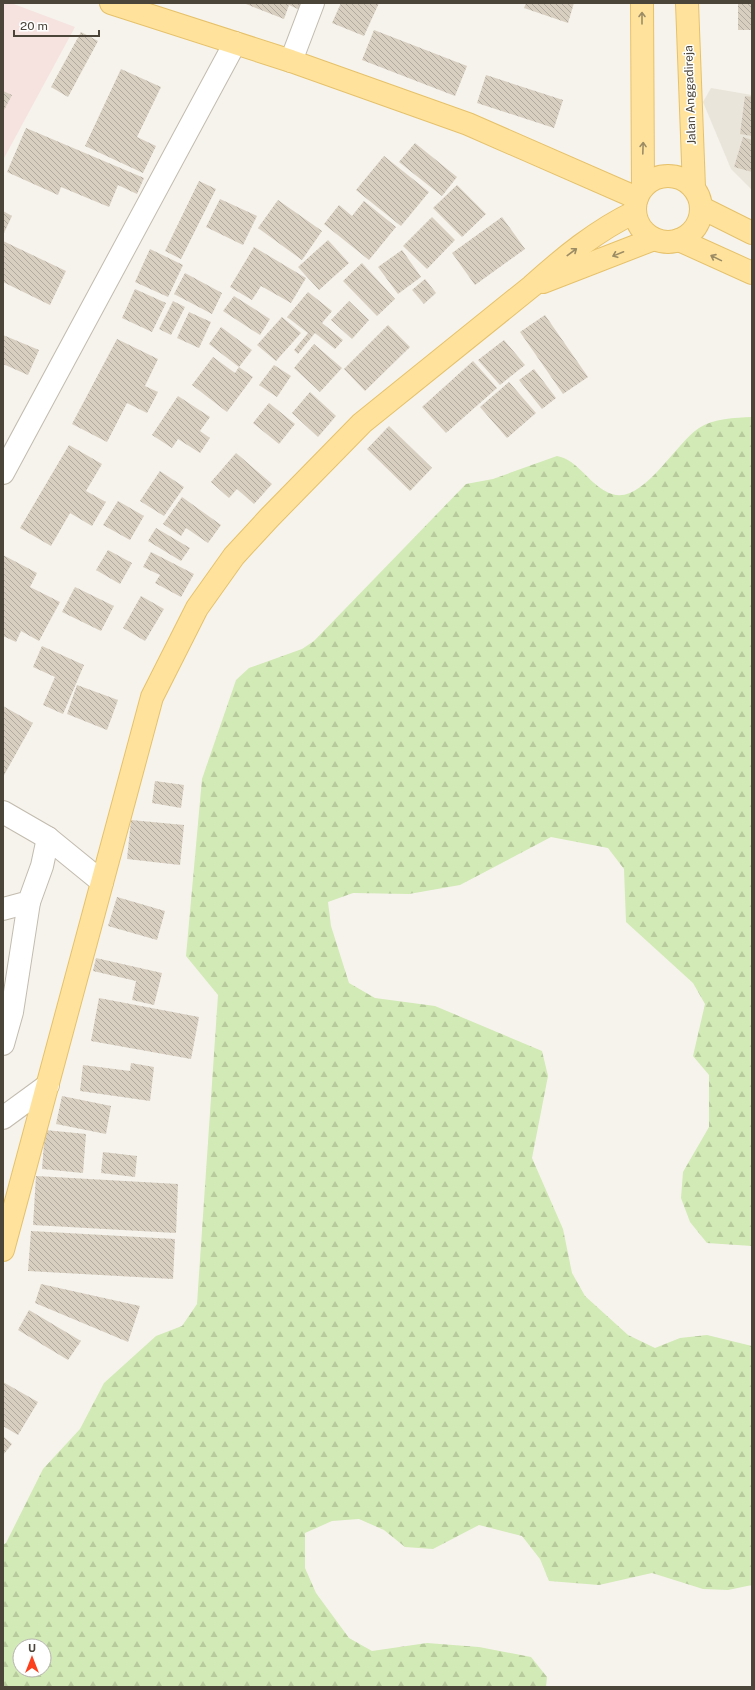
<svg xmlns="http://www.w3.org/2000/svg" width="755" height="1690" font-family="'Public Sans',sans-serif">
	<defs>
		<pattern id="forest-firs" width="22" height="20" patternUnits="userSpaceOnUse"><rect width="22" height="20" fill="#d2eab5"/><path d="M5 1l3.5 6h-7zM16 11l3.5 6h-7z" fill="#b6ca9c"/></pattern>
		<pattern id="building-back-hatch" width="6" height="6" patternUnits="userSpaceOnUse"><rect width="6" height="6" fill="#d8cfc1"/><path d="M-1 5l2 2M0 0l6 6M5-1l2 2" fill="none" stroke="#b1aa9e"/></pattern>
	</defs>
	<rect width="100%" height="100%" fill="#f6f3ec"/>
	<polygon fill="#eae5da" points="711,88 752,95 752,190 731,169 703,102"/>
	<polygon fill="#f6e3e0" points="3,3 11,3 75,27 3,160"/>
	<path fill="url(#forest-firs)" fill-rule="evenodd" d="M752 417V1246L707 1243 690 1222 681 1198 683 1172 709 1127V1075L693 1056 705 1004 693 983 626 922 624 869 608 848 551 837 460 885 409 894 353 893 328 902 331 926 349 983 375 998 435 1006 542 1051 548 1076 532 1158 563 1229 572 1273 585 1296 628 1335 655 1348 680 1338 707 1335 752 1346V1585L728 1590 703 1589 652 1573 599 1585 549 1581 540 1559 522 1536 479 1525 433 1549 405 1547 384 1530 359 1519 332 1521 305 1533V1568L316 1593 349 1638 372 1651 427 1643 479 1647 531 1657 547 1677 546 1687H3V1545L6 1543 43 1469 80 1429 104 1383 156 1336 182 1326 197 1304 218 995 186 956 202 779 236 680 249 668 302 649 314 641 466 484 493 479 557 456C562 457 567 459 571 462 585 472 596 489 612 494 642 505 676 443 699 428 714 418 734 418 752 417ZM20 1646H44V1670H20Z"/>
	<g fill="url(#building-back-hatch)">
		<polygon points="247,3 303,3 300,10 289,5 284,19 246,4"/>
		<polygon points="341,3 379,3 364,36 332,23"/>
		<polygon points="526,3 574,3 568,23 524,8"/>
		<rect x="738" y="3" width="14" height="27"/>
		<polygon points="374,30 467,66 455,96 362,60"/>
		<polygon points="81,32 98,41 68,97 51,87"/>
		<polygon points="121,69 161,87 137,137 156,146 143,173 85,146"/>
		<polygon points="486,75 563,100 554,128 477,103"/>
		<polygon points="3,91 12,95 3,112"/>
		<polygon points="745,96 752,97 752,136 740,134"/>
		<polygon points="26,128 144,178 137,194 118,185 109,207 61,187 58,195 7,172"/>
		<polygon points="743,137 752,140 752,172 734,167"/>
		<polygon points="415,143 457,177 442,196 399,162"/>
		<polygon points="384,156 429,192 401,226 356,190"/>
		<polygon points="199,181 216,189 181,259 165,251"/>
		<polygon points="457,185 486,214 462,237 433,208"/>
		<polygon points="220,199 257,216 243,245 206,227"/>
		<polygon points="278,200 322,231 302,260 258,228"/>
		<polygon points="364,201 396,227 369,260 324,224 339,205 352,216"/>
		<polygon points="3,211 12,216 3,235"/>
		<polygon points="432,217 455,240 427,269 403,246"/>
		<polygon points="502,217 525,249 475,285 452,253"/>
		<polygon points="328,240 349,263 319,290 298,267"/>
		<polygon points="3,241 66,271 50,305 3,282"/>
		<polygon points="254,247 306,278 291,303 261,286 252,300 230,287"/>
		<polygon points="150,249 183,265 168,297 135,282"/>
		<polygon points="402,250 421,277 398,294 378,267"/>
		<polygon points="362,263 395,299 377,316 343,281"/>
		<polygon points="185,273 222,293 212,314 174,294"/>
		<polygon points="425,279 436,293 424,304 412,290"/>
		<polygon points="135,289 166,303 152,332 122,318"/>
		<polygon points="308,292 332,311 322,323 343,340 335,349 315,333 298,354 294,350 308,333 287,317"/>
		<polygon points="234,296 270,319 260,335 223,311"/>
		<polygon points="173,301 185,307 171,335 159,329"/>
		<polygon points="349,301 369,320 352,339 331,320"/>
		<polygon points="189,312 211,322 199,348 177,338"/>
		<polygon points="545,315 588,377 563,394 520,332"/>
		<polygon points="282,317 301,333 276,361 257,345"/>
		<polygon points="388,325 410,347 365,391 344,369"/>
		<polygon points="221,327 252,350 239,367 209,344"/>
		<polygon points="3,335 39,350 28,375 3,364"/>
		<polygon points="117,339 158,359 145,386 158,392 147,413 127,403 107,442 72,424"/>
		<polygon points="504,340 525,365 500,385 478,360"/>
		<polygon points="314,344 342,368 320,392 294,368"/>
		<polygon points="213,357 235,373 239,367 253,377 227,412 192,385"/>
		<polygon points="473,361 497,388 446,433 422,407"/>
		<polygon points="274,365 291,376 277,397 259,385"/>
		<polygon points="534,369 556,398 542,409 519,380"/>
		<polygon points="509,382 536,413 507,438 480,407"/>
		<polygon points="310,392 336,416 318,437 292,413"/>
		<polygon points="178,396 210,417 200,431 210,438 200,453 178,439 172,448 152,435"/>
		<polygon points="269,403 295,424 279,444 253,423"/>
		<polygon points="389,426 432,468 410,491 367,449"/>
		<polygon points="69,445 102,464 86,491 106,502 92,526 70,513 51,546 20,528"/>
		<polygon points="236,453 272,484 254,504 237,489 229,498 211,482"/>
		<polygon points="160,471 184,487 164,516 140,501"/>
		<polygon points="182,497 221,525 208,543 186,528 181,536 163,524"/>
		<polygon points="118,501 144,516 130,540 103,525"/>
		<polygon points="156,528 190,548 181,561 148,541"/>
		<polygon points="108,550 132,563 120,584 96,570"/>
		<polygon points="151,552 194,574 181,597 155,583 160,575 143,567"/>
		<polygon points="3,555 37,573 30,587 60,602 39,641 21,631 16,642 3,636"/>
		<polygon points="75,587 114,606 101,631 62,612"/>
		<polygon points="141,596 164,609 145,641 123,628"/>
		<polygon points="42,646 84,665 63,714 43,705 55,677 33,667"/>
		<polygon points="77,685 118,700 107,730 67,714"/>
		<polygon points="3,706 33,723 3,777"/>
		<polygon points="155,781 184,785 181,808 152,803"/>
		<polygon points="131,820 184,825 180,865 127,859"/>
		<polygon points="117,897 165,911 157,940 108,926"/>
		<polygon points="96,958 162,973 154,1005 132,1000 136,981 93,971"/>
		<polygon points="99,998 199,1017 191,1059 91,1041"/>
		<polygon points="131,1063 154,1067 150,1101 80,1091 83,1065 130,1071"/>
		<polygon points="62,1096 111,1106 106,1134 56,1124"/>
		<polygon points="45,1130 86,1134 83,1173 42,1169"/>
		<polygon points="103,1152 137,1156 135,1177 101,1173"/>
		<polygon points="36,1176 178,1184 176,1233 33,1225"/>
		<polygon points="31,1231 175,1239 173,1279 28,1271"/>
		<polygon points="41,1284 140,1306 128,1342 35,1303"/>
		<polygon points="29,1310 81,1341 68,1360 18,1330"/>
		<polygon points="3,1382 38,1402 18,1435 3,1426"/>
		<polygon points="3,1436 12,1444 3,1455"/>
	</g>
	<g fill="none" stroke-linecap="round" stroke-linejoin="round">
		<g stroke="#c2bbae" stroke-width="24">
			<g id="minor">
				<polyline points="291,61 313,3"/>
				<polyline points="3,473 235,43"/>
				<polyline points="3,812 48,838 102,882"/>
				<polyline points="3,909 29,902 42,866 48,838"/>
				<polyline points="3,1044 12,1012 29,902"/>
				<polyline points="3,1118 48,1085"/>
			</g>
		</g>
		<g stroke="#e6c16a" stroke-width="24">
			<g id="major">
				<polyline points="111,3 291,61 468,124 637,198"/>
				<polyline points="642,3 643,187"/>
				<polyline points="687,3 694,188"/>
				<circle cx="668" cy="209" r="33"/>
				<polyline points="702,208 752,233"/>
				<polyline points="679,240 752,273"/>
				<polyline points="543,282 654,239"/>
				<path d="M3 1250 152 697 197 608 234 556 269 518 362 423 532 286C563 258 597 230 635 212"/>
			</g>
		</g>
		<use href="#minor" stroke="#fff" stroke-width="22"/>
		<use href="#major" stroke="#ffe39c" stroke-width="22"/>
	</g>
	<defs><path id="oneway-shaft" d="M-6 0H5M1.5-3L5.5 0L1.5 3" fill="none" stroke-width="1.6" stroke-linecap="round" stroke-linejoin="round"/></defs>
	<g stroke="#9c8c66">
		<use href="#oneway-shaft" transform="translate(642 18) rotate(-90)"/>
		<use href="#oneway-shaft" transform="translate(643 148) rotate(-88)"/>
		<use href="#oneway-shaft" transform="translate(572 252) rotate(-37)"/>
		<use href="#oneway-shaft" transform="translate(618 254) rotate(158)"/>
		<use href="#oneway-shaft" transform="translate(716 258) rotate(-154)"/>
	</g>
	<g text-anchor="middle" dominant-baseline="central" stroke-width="3" stroke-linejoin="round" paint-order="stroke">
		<g font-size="12" fill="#4b4439" stroke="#fff">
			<text transform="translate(690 95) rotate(-92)">Jalan Anggadireja</text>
		</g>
	</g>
	<rect width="755" height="1690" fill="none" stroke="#4b4439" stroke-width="8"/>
	<g transform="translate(32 1658)"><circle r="19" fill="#ffffff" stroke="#b7b4b0"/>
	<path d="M0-3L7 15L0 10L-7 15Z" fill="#fc3f1d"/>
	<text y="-6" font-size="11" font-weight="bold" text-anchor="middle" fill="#4b4439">U</text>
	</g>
	<path d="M14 30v6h85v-6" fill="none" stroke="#4b4439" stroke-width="2"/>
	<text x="20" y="30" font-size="12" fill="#4b4439" stroke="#ffffff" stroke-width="3" paint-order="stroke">20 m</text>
</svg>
